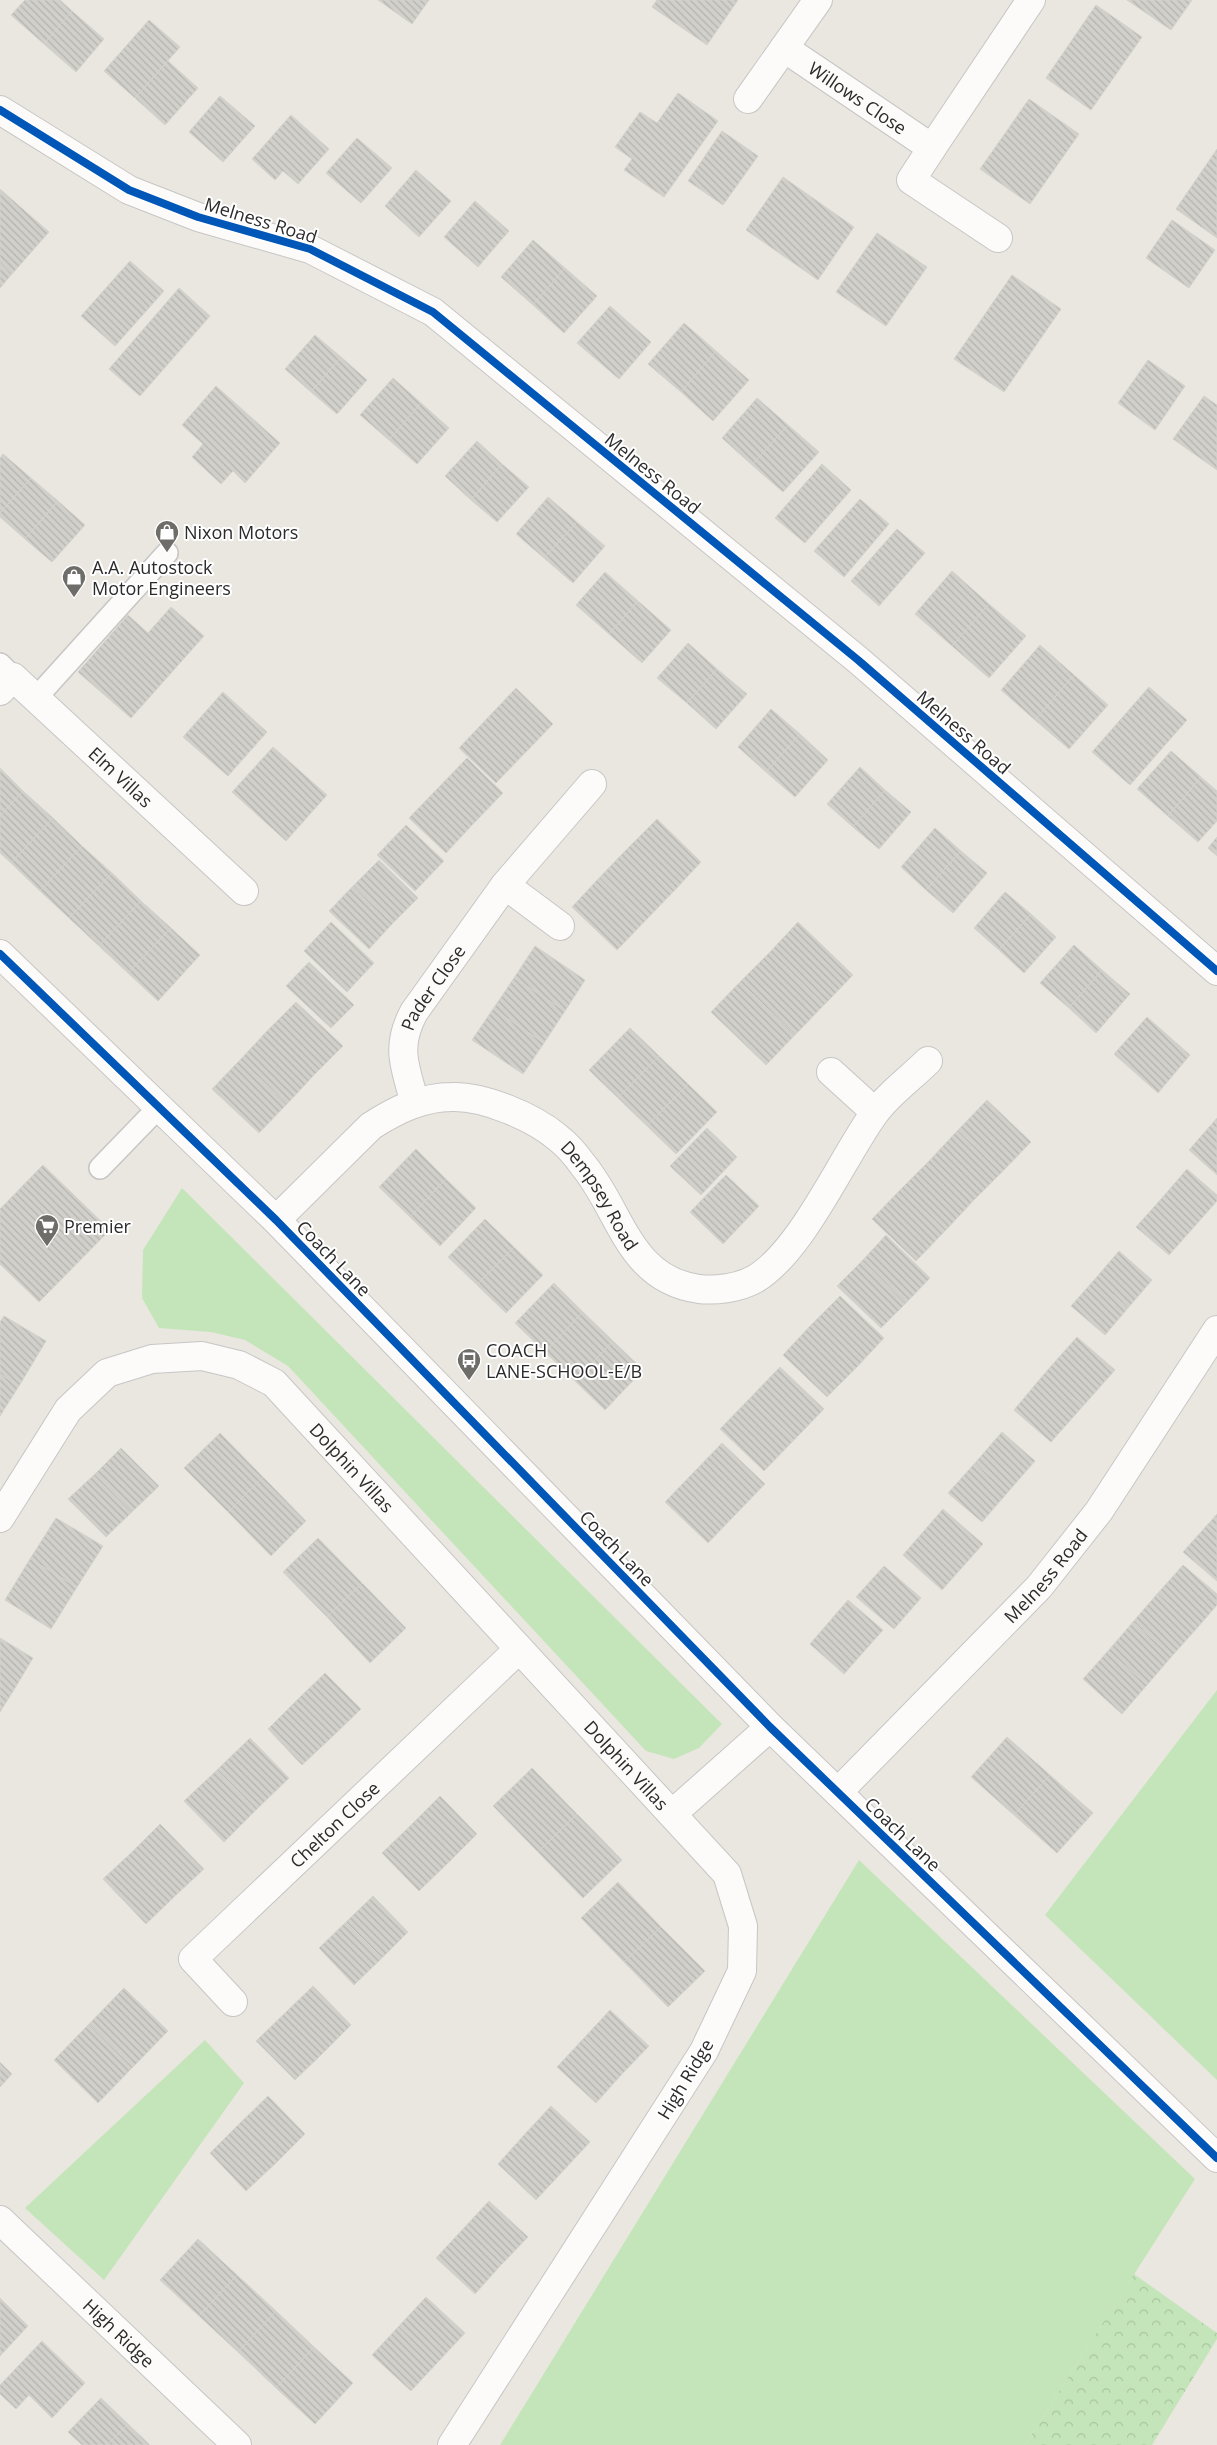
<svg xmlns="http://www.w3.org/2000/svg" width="1217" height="2445" font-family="'Open Sans',sans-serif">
	<defs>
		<pattern id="forest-crowns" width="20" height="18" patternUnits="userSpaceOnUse" patternTransform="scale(1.25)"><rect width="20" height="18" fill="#c4e5b9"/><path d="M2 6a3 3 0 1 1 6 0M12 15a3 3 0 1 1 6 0" fill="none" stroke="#a9c59f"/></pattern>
		<pattern id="building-back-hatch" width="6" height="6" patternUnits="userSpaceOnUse" patternTransform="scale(1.25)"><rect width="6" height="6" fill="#d2d0cb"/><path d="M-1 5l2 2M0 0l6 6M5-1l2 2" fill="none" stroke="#b4b3ae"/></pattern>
	</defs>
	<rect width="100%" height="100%" fill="#eae7e0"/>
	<g fill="#c4e5b9">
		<polygon points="182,1188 722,1724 699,1748 674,1759 646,1751 288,1366 245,1340 211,1332 159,1328 142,1298 143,1250"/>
		<polygon points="1217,1690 1217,2080 1045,1915"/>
		<polygon points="859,1860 1195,2179 1025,2445 500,2445"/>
		<polygon points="205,2040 244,2083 104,2280 25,2208"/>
	</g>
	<polygon fill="url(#forest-crowns)" points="1134,2274 1217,2333 1217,2339 1152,2445 1025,2445"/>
	<g fill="url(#building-back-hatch)" stroke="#d4d2cc">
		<polygon points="25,0 60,0 72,11 44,44 11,15"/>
		<polygon points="378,0 429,0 412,24"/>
		<polygon points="657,0 738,0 707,45 652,7"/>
		<polygon points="1127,0 1192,0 1171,30"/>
		<polygon points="1096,5 1142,37 1091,110 1046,78"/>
		<polygon points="72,11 104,39 76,72 44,44"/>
		<polygon points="149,20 180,47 135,98 104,71"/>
		<polygon points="168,61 198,88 165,125 135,98"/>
		<polygon points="678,93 718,121 664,197 624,170 632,159 615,147 640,112 657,123"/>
		<polygon points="220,96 255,126 223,162 189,132"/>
		<polygon points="1029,99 1079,134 1030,204 980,169"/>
		<polygon points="291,115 329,149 298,184 283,171 275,180 252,159"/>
		<polygon points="722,131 758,156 723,205 688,181"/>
		<polygon points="357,138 392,168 361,203 326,173"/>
		<polygon points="1217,149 1217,238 1176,209"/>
		<polygon points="416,170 451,201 419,237 385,206"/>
		<polygon points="783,177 854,227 818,280 746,230"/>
		<polygon points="0,189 49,232 12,274 0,263"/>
		<polygon points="475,201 509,231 478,267 444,237"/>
		<polygon points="1172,220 1215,250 1189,288 1146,258"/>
		<polygon points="877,233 927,267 886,326 836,292"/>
		<polygon points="533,240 565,268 533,305 501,277"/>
		<polygon points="130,261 164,291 115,346 81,316"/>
		<polygon points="0,263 12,274 0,288"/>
		<polygon points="565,268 597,296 564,333 533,305"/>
		<polygon points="1012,275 1061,309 1004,392 954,359"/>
		<polygon points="179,288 210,316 140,396 109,369"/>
		<polygon points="610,306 651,342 619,379 577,343"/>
		<polygon points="684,323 716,351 681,392 648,364"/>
		<polygon points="315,335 341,357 311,392 285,369"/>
		<polygon points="716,351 749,380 713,421 681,392"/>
		<polygon points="341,357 367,380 337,414 311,392"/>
		<polygon points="1148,360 1185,386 1155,430 1118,403"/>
		<polygon points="393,378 421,403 389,440 360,415"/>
		<polygon points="216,386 280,443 245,483 233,471 221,484 192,457 203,444 182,425"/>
		<polygon points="1204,396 1217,405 1217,470 1173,439"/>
		<polygon points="757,398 788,425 752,465 722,438"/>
		<polygon points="421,403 449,428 417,464 389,440"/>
		<polygon points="788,425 819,452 783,492 752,465"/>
		<polygon points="477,441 502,464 471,500 445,476"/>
		<polygon points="3,454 31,478 0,513 0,458"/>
		<polygon points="502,464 529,487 497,522 471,500"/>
		<polygon points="822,464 851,490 805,543 775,518"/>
		<polygon points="31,478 58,501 25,539 0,517 0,513"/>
		<polygon points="548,497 577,522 544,558 516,534"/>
		<polygon points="860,499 889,524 844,577 814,551"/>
		<polygon points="58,501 85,525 52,562 25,539"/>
		<polygon points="577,522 605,546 573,583 544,558"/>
		<polygon points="897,529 925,553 879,606 851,581"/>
		<polygon points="952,571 989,604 952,646 915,614"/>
		<polygon points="605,572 638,601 609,634 576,605"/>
		<polygon points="638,601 671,630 642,663 609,634"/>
		<polygon points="989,604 1026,636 989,678 952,646"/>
		<polygon points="171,607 204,636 131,718 78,672 128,615 148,633"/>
		<polygon points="688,643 717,669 687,703 657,678"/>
		<polygon points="1040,645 1074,675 1035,720 1001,690"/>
		<polygon points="717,669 747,694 716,729 687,703"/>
		<polygon points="1074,675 1108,705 1069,749 1035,720"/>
		<polygon points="1149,687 1187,720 1130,785 1092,752"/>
		<polygon points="516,688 553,724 496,783 459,748"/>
		<polygon points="223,692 267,732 228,776 183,737"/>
		<polygon points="771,709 800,734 766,772 738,747"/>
		<polygon points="800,734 828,760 795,797 766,772"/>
		<polygon points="273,747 327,795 286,841 232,792"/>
		<polygon points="1171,751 1201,777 1168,816 1137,789"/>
		<polygon points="467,758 503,793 474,823 438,788"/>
		<polygon points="860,767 885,790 853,827 827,804"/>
		<polygon points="0,768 23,791 0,816"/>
		<polygon points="1201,777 1217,791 1217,821 1198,842 1168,816"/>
		<polygon points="438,788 474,823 446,853 409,818"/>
		<polygon points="885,790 911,812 879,849 853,827"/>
		<polygon points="23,791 53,818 11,863 0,853 0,816"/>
		<polygon points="53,818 82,846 40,891 11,863"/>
		<polygon points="657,819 701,862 673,892 628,848"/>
		<polygon points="406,825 444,861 415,891 377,855"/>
		<polygon points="935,828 961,851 926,890 901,867"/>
		<polygon points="1217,837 1217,856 1208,848"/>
		<polygon points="82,846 112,873 69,918 40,891"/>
		<polygon points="628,848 673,892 645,921 600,877"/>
		<polygon points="961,851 987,873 953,913 926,890"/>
		<polygon points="379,860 418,898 393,923 353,886"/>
		<polygon points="112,873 141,901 99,946 69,918"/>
		<polygon points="600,877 645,921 617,950 572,907"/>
		<polygon points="353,886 393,923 369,949 329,911"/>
		<polygon points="1005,892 1031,914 999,950 974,928"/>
		<polygon points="141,901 171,928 128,973 99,946"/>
		<polygon points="1031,914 1056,937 1024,973 999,950"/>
		<polygon points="331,922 374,963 347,992 304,951"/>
		<polygon points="798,922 853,975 824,1005 770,952"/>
		<polygon points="171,928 200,955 158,1001 128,973"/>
		<polygon points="1074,945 1102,970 1069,1008 1040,983"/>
		<polygon points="535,946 585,980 565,1011 514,978"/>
		<polygon points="770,952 824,1005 795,1035 740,982"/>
		<polygon points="309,962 354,1005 331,1028 286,986"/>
		<polygon points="1102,970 1130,994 1096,1033 1069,1008"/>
		<polygon points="514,978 565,1011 544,1043 493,1009"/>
		<polygon points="740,982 795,1035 766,1065 711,1012"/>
		<polygon points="296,1002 343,1046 314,1075 268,1030"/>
		<polygon points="493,1009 544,1043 523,1074 472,1040"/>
		<polygon points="1147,1017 1190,1055 1158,1093 1114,1054"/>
		<polygon points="630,1028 659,1056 618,1098 589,1070"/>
		<polygon points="268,1030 314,1075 287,1104 240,1060"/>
		<polygon points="659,1056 688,1084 647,1126 618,1098"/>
		<polygon points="240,1060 287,1104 259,1133 212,1089"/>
		<polygon points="688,1084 717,1112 676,1154 647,1126"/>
		<polygon points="987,1100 1031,1142 1002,1172 958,1130"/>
		<polygon points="1217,1118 1217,1175 1189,1150"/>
		<polygon points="707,1128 737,1157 701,1195 670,1166"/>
		<polygon points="958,1130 1002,1172 973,1201 930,1160"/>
		<polygon points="416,1149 446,1179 410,1217 379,1187"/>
		<polygon points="930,1160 973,1201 945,1231 901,1189"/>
		<polygon points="43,1165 110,1230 39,1302 0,1264 0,1209"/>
		<polygon points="1187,1169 1217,1195 1217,1201 1194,1227 1162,1198"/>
		<polygon points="726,1175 759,1206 723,1244 690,1212"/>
		<polygon points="446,1179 476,1208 440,1246 410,1217"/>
		<polygon points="901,1189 945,1231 916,1261 872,1219"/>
		<polygon points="1162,1198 1194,1227 1169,1255 1136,1227"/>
		<polygon points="485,1219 514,1247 477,1285 448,1257"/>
		<polygon points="886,1235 930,1278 906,1303 862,1261"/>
		<polygon points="514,1247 543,1275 506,1313 477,1285"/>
		<polygon points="1119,1251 1152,1280 1128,1308 1095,1279"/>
		<polygon points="862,1261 906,1303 881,1328 837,1286"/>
		<polygon points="1095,1279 1128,1308 1105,1335 1071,1306"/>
		<polygon points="554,1283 583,1312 545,1352 515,1323"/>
		<polygon points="840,1296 884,1338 856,1368 811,1325"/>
		<polygon points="583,1312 613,1341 575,1381 545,1352"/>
		<polygon points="4,1316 46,1341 19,1386 0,1374 0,1322"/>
		<polygon points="811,1325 856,1368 827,1397 783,1355"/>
		<polygon points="1077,1337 1115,1370 1083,1406 1045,1373"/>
		<polygon points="613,1341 643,1370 605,1410 575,1381"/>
		<polygon points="780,1367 824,1409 794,1440 750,1398"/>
		<polygon points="1045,1373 1083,1406 1051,1442 1014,1410"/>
		<polygon points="0,1374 19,1386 0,1416"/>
		<polygon points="750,1398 794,1440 764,1471 720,1429"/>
		<polygon points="1002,1432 1035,1461 1008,1492 975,1463"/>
		<polygon points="220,1433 263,1477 228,1512 184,1468"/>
		<polygon points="722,1443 765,1484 736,1514 694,1472"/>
		<polygon points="121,1448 159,1486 132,1512 95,1474"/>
		<polygon points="975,1463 1008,1492 982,1522 948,1493"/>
		<polygon points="694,1472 736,1514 708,1543 665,1502"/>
		<polygon points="95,1474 132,1512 106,1537 68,1499"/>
		<polygon points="263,1477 306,1521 271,1556 228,1512"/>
		<polygon points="943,1509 983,1544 942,1590 903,1555"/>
		<polygon points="1217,1514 1217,1530 1209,1523"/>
		<polygon points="56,1518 103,1546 77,1587 30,1559"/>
		<polygon points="1209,1523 1217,1530 1217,1581 1183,1552"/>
		<polygon points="318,1538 362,1583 327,1617 283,1572"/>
		<polygon points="30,1559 77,1587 51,1629 5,1600"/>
		<polygon points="1183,1565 1217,1594 1217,1605 1198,1627 1158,1593"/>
		<polygon points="884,1566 921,1598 894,1629 856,1597"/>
		<polygon points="362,1583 406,1628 370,1663 327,1617"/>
		<polygon points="1158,1593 1198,1627 1172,1656 1133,1622"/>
		<polygon points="848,1600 883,1630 844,1674 810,1644"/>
		<polygon points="1133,1622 1172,1656 1147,1685 1108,1651"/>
		<polygon points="0,1638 33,1658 12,1693 0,1686"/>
		<polygon points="1108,1651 1147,1685 1122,1714 1083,1679"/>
		<polygon points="325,1673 361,1709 332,1737 296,1701"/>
		<polygon points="0,1686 12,1693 0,1712"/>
		<polygon points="296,1701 332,1737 302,1765 268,1729"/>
		<polygon points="1007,1737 1050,1775 1014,1815 971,1777"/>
		<polygon points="250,1738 289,1778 256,1810 217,1770"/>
		<polygon points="532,1768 577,1814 538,1852 493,1806"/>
		<polygon points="217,1770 256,1810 224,1842 184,1801"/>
		<polygon points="1050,1775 1093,1813 1057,1853 1014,1815"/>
		<polygon points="440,1796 477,1834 448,1863 411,1825"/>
		<polygon points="577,1814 622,1860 583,1898 538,1852"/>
		<polygon points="160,1824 204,1869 175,1896 132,1852"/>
		<polygon points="411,1825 448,1863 419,1891 382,1853"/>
		<polygon points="132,1852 175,1896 146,1924 103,1879"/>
		<polygon points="618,1882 661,1927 624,1962 581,1918"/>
		<polygon points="373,1896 408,1932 382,1958 346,1922"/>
		<polygon points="346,1922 382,1958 354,1985 319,1948"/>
		<polygon points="661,1927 705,1971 668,2007 624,1962"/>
		<polygon points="313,1986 351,2025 323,2053 285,2013"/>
		<polygon points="124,1988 168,2031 133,2067 89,2024"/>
		<polygon points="610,2010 649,2046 622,2074 584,2038"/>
		<polygon points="285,2013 323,2053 295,2080 256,2041"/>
		<polygon points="89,2024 133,2067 98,2103 54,2060"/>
		<polygon points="584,2038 622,2074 596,2103 557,2067"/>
		<polygon points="0,2062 12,2074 0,2087"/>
		<polygon points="268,2096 305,2134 276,2163 239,2124"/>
		<polygon points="551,2106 590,2142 563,2171 524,2135"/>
		<polygon points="239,2124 276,2163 246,2191 210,2153"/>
		<polygon points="524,2135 563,2171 536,2200 498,2164"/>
		<polygon points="489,2201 528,2237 501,2265 463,2229"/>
		<polygon points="463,2229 501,2265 475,2294 436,2258"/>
		<polygon points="198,2239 237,2275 199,2316 160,2280"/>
		<polygon points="237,2275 276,2311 238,2352 199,2316"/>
		<polygon points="426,2297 465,2333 438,2362 399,2326"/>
		<polygon points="0,2298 28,2326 0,2356"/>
		<polygon points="276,2311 314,2347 276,2388 238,2352"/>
		<polygon points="399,2326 438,2362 411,2391 372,2355"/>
		<polygon points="42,2341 85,2383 52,2418 29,2395 16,2409 0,2394 0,2385"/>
		<polygon points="314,2347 353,2383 315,2424 276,2388"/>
		<polygon points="101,2398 128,2424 107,2445 82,2445 68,2432"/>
		<polygon points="128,2424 150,2445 107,2445"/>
	</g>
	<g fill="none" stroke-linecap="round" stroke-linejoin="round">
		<g stroke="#c7c6c5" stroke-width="24">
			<g id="service">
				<polyline points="0,664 13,677"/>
				<polyline points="36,698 167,553"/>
				<polyline points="100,1168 159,1107"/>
			</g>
		</g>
		<g stroke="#c7c6c5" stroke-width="30">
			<g id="minor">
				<path id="s1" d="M784 48 932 148 1031 0"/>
				<polyline points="748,99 818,0"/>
				<polyline points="0,110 129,190 198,217 310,249 433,312 858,660 1217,971"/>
				<polyline points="932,148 911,180 998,238"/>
				<path id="s2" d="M0 691 13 677 244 891"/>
				<polyline points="505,885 560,926"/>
				<polyline points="831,1072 875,1112"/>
				<path id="s3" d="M415 1103C405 1067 395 1047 414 1012L505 885 592 784"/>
				<path id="s4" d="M276 1220 371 1126C396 1110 422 1097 452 1097 484 1096 533 1117 557 1137 566 1144 576 1155 583 1165 622 1212 628 1279 699 1289 716 1291 739 1288 755 1279 802 1251 841 1160 874 1114 888 1094 911 1078 928 1061"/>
				<path id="s5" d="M0 1518 68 1410 107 1373 152 1359 202 1356 239 1365 274 1383 727 1874 743 1926 742 1971 704 2051 452 2445"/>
				<path id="s6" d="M838 1792 1039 1587 1099 1511 1217 1330"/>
				<polyline points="672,1814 770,1727"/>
				<path id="s7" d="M233 2002 193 1959 519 1649"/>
				<path id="s8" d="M0 2220 237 2445"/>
			</g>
		</g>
		<g stroke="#c7c6c5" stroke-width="30">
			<polyline id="tertiary" points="0,954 276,1220 770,1727 1217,2158"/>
		</g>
		<use href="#service" stroke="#fcfbfa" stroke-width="21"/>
		<use href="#minor" stroke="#fcfbfa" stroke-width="28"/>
		<use href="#tertiary" stroke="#fcfbfa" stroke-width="28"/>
		<g stroke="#fff" stroke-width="11">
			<g id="cycleway">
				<polyline points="0,110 129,190 198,217 310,249 433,312 858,660 1217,971"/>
				<polyline points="0,954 276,1220 770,1727 1217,2158"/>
			</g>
		</g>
		<use href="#cycleway" stroke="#0057b8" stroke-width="8"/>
	</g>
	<defs>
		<g id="shop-pin" transform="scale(1.25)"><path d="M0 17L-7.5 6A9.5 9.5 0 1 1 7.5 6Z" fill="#6e6d6a" stroke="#fff"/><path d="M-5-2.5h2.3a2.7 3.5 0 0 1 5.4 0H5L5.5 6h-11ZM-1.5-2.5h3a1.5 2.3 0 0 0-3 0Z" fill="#fff"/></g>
		<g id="supermarket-pin" transform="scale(1.25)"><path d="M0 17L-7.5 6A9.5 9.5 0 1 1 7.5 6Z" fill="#6e6d6a" stroke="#fff"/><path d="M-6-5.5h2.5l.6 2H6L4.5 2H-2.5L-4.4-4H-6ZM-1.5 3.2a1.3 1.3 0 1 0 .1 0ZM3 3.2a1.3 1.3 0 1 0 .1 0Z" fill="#fff"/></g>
		<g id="bus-pin" transform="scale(1.25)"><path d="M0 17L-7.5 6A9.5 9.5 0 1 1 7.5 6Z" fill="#6e6d6a" stroke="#fff"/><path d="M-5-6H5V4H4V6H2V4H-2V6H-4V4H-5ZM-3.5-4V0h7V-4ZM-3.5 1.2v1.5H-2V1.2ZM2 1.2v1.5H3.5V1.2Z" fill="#fff"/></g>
	</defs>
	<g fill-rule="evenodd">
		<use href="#shop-pin" x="167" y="532"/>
		<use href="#shop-pin" x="74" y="577"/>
		<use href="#supermarket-pin" x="47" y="1226"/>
		<use href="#bus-pin" x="469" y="1360"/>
	</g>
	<g text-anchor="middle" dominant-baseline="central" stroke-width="4" stroke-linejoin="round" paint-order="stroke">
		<g font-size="18" fill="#2b2b2b" stroke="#fff">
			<text stroke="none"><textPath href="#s1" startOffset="89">Willows Close</textPath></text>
			<text transform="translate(261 220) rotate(17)">Melness Road</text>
			<text transform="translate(653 473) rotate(39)">Melness Road</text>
			<text transform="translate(964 732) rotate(41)">Melness Road</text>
			<text stroke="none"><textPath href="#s2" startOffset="166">Elm Villas</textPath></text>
			<text stroke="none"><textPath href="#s3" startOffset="125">Pader Close</textPath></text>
			<text stroke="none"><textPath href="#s4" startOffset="408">Dempsey Road</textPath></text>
			<text transform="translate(334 1258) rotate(46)">Coach Lane</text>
			<text stroke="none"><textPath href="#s5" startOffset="471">Dolphin Villas</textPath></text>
			<text transform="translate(617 1548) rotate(46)">Coach Lane</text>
			<text stroke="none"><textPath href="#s6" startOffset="300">Melness Road</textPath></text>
			<text stroke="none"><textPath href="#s5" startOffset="876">Dolphin Villas</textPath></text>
			<text stroke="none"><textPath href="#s7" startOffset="254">Chelton Close</textPath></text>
			<text transform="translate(903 1834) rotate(44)">Coach Lane</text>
			<text transform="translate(685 2079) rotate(-59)">High Ridge</text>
			<text stroke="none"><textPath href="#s8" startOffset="164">High Ridge</textPath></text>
		</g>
		<g font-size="18" fill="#2b2b2b" stroke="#fff" text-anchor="start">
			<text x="184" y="532">Nixon Motors</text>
			<text x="92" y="567">A.A. Autostock<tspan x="92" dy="21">Motor Engineers</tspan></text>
			<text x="64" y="1226">Premier</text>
			<text x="486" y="1350">COACH<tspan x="486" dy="21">LANE-SCHOOL-E/B</tspan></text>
		</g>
	</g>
</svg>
